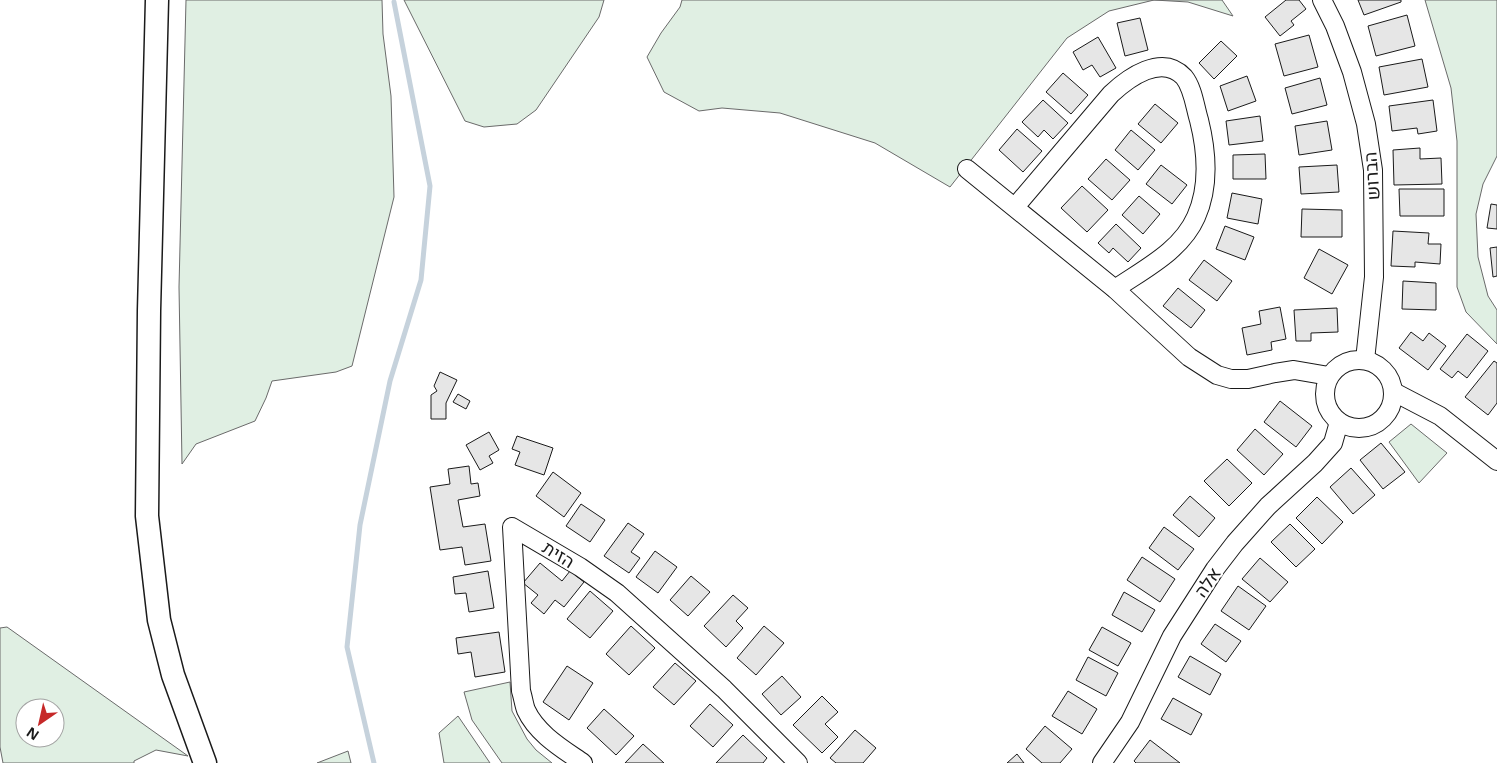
<svg xmlns="http://www.w3.org/2000/svg" width="1497" height="763" font-family="'Noto Sans',Heebo,sans-serif">
	<rect width="100%" height="100%" fill="#fff"/>
	<g fill="#e0efe3" stroke="#6a6a6a" fill-rule="evenodd">
		<polygon points="186,0 382,0 383,34 391,96 394,197 352,366 336,372 272,381 266,398 255,421 196,444 182,464 179,287"/>
		<polygon points="404,0 604,0 599,17 536,110 517,124 484,127 465,121"/>
		<polygon points="682,0 1222,0 1233,16 1188,2 1154,0 1109,11 1067,38 950,187 875,143 780,113 722,108 699,111 664,92 647,57 661,33 680,7"/>
		<polygon points="1425,0 1497,0 1497,156 1483,184 1476,214 1478,257 1488,296 1497,310 1497,344 1466,312 1457,287 1457,141 1451,88"/>
		<polygon points="1411,424 1447,453 1419,483 1389,442"/>
		<path d="M7 627 188 756 156 750 134 761V763H3L0 747V628ZM25 708H55V738H25Z"/>
		<polygon points="510,682 512,711 527,739 536,750 552,763 502,763 472,720 464,692"/>
		<polygon points="458,716 490,763 444,763 439,733"/>
		<polygon points="348,751 351,763 317,763"/>
	</g>
	<g fill="none" stroke-linecap="round" stroke-linejoin="round">
		<polyline stroke="#c6d2dc" stroke-width="5" points="374,763 347,647 360,525 390,381 421,280 430,186 394,2"/>
	</g>
	<g fill="#e6e6e6" stroke="#1a1a1a">
		<polygon points="1286,0 1299,0 1306,9 1291,21 1294,25 1280,36 1265,17"/>
		<polygon points="1358,0 1401,0 1401,2 1364,15"/>
		<polygon points="1407,15 1415,46 1376,56 1368,26"/>
		<polygon points="1140,18 1148,50 1125,56 1117,23"/>
		<polygon points="1309,35 1318,67 1284,76 1275,44"/>
		<polygon points="1098,37 1116,68 1100,77 1092,65 1083,70 1073,52"/>
		<polygon points="1221,41 1237,56 1214,79 1199,63"/>
		<polygon points="1422,59 1428,87 1384,95 1379,67"/>
		<polygon points="1063,73 1088,95 1071,114 1046,92"/>
		<polygon points="1247,76 1256,101 1228,111 1220,86"/>
		<polygon points="1320,78 1327,105 1292,114 1285,88"/>
		<polygon points="1043,100 1068,123 1053,139 1044,130 1038,137 1022,122"/>
		<polygon points="1433,100 1437,131 1418,134 1417,128 1392,131 1389,106"/>
		<polygon points="1155,104 1178,123 1161,143 1138,124"/>
		<polygon points="1260,116 1263,141 1229,145 1226,121"/>
		<polygon points="1327,121 1332,150 1299,155 1295,126"/>
		<polygon points="1017,129 1042,151 1023,172 999,150"/>
		<polygon points="1131,130 1155,150 1138,170 1115,150"/>
		<polygon points="1420,148 1420,159 1441,158 1442,184 1394,185 1393,150"/>
		<polygon points="1265,154 1266,179 1233,179 1233,155"/>
		<polygon points="1106,159 1130,180 1112,200 1088,179"/>
		<polygon points="1161,165 1187,185 1172,204 1146,184"/>
		<polygon points="1337,165 1339,192 1301,194 1299,167"/>
		<polygon points="1082,186 1108,210 1087,232 1061,208"/>
		<polygon points="1399,189 1444,189 1444,216 1400,216"/>
		<polygon points="1232,193 1262,199 1258,224 1227,218"/>
		<polygon points="1139,196 1160,214 1143,234 1122,215"/>
		<polygon points="1491,204 1497,205 1497,229 1487,228"/>
		<polygon points="1302,209 1342,210 1342,237 1301,237"/>
		<polygon points="1116,224 1141,248 1128,262 1113,248 1109,253 1098,243"/>
		<polygon points="1225,226 1254,237 1245,260 1216,249"/>
		<polygon points="1393,231 1429,233 1428,244 1441,244 1440,264 1415,262 1415,267 1391,266"/>
		<polygon points="1497,247 1497,276 1493,277 1490,248"/>
		<polygon points="1319,249 1348,265 1332,294 1304,278"/>
		<polygon points="1204,260 1232,281 1217,301 1189,280"/>
		<polygon points="1403,281 1436,283 1436,310 1402,309"/>
		<polygon points="1178,288 1205,310 1191,328 1163,306"/>
		<polygon points="1280,307 1286,339 1271,342 1272,350 1247,355 1242,328 1261,324 1259,311"/>
		<polygon points="1337,308 1338,332 1311,333 1311,341 1296,341 1294,310"/>
		<polygon points="1411,332 1423,341 1429,333 1446,346 1428,370 1399,348"/>
		<polygon points="1467,334 1488,351 1467,378 1458,371 1452,378 1440,369"/>
		<polygon points="1494,361 1497,363 1497,403 1488,415 1465,397"/>
		<polygon points="440,372 457,380 446,403 446,419 431,419 431,395 437,391 434,386"/>
		<polygon points="458,394 470,401 466,409 453,402"/>
		<polygon points="1280,401 1312,426 1296,447 1264,422"/>
		<polygon points="1255,429 1283,454 1264,475 1237,450"/>
		<polygon points="489,432 499,450 489,456 493,463 480,470 466,445"/>
		<polygon points="517,436 553,448 544,475 515,465 520,452 512,449"/>
		<polygon points="1381,443 1405,472 1383,489 1360,460"/>
		<polygon points="1227,459 1252,483 1229,506 1204,481"/>
		<polygon points="469,466 471,484 478,483 480,496 458,500 463,527 485,524 491,561 465,565 462,547 440,550 430,487 450,484 448,469"/>
		<polygon points="1351,468 1375,495 1353,514 1330,487"/>
		<polygon points="553,472 581,493 564,517 536,496"/>
		<polygon points="1190,496 1215,518 1199,537 1173,515"/>
		<polygon points="1317,497 1343,522 1322,544 1296,518"/>
		<polygon points="581,504 605,520 590,542 566,526"/>
		<polygon points="628,523 644,534 631,552 640,558 629,573 604,556"/>
		<polygon points="1290,524 1315,549 1296,567 1271,542"/>
		<polygon points="1164,527 1194,549 1178,570 1149,548"/>
		<polygon points="655,551 677,567 658,593 636,577"/>
		<polygon points="1142,557 1175,579 1160,602 1127,580"/>
		<polygon points="1260,558 1288,582 1270,602 1242,579"/>
		<polygon points="540,563 562,581 570,571 584,582 564,607 555,600 544,614 531,603 538,595 523,583"/>
		<polygon points="488,571 494,608 469,612 466,593 455,594 453,577"/>
		<polygon points="691,576 710,592 688,616 670,600"/>
		<polygon points="1238,586 1266,606 1249,630 1221,611"/>
		<polygon points="590,591 613,611 590,638 567,619"/>
		<polygon points="1124,592 1155,610 1142,632 1112,615"/>
		<polygon points="733,595 748,608 736,621 743,628 726,647 704,626"/>
		<polygon points="1215,624 1241,641 1226,662 1201,644"/>
		<polygon points="631,626 655,648 629,675 606,654"/>
		<polygon points="764,626 784,643 756,675 737,658"/>
		<polygon points="1102,627 1131,643 1118,666 1089,650"/>
		<polygon points="499,632 505,672 475,677 471,652 458,654 456,638"/>
		<polygon points="1190,656 1221,674 1210,695 1178,677"/>
		<polygon points="1088,657 1118,673 1106,696 1076,680"/>
		<polygon points="675,663 696,681 674,705 653,687"/>
		<polygon points="567,666 593,683 569,720 543,702"/>
		<polygon points="782,676 801,697 781,715 762,694"/>
		<polygon points="1068,691 1097,709 1082,734 1052,716"/>
		<polygon points="822,696 838,712 825,724 838,737 822,753 793,725"/>
		<polygon points="1173,698 1202,714 1191,735 1161,719"/>
		<polygon points="710,704 733,725 713,747 690,726"/>
		<polygon points="604,709 634,736 616,755 587,728"/>
		<polygon points="1045,726 1072,749 1060,763 1042,763 1026,749"/>
		<polygon points="855,730 876,748 863,763 836,763 830,758"/>
		<polygon points="743,735 767,758 763,763 716,763"/>
		<polygon points="1150,740 1180,763 1136,763 1134,761"/>
		<polygon points="643,744 664,763 625,763"/>
		<polygon points="1017,754 1024,763 1007,763"/>
	</g>
	<g fill="none" stroke-linecap="round" stroke-linejoin="round">
		<g stroke="#1a1a1a" stroke-width="20">
			<g id="minor">
				<polyline points="1322,0 1335,26 1352,72 1366,124 1373,170 1374,277 1365,360"/>
				<polyline points="967,169 1115,289 1189,357 1217,375 1231,379 1248,379 1275,373 1294,370 1329,376"/>
				<path d="M1015 207 1111 94C1128 78 1162 53 1184 77 1193 88 1195 107 1199 120 1207 152 1210 186 1196 217 1181 251 1144 269 1115 289"/>
				<circle cx="1359" cy="394" r="34"/>
				<polyline points="1394,392 1440,416 1497,461"/>
				<path d="M583 763C563 749 537 734 526 710 524 705 523 697 521 691L512 527 580 567 617 593 724 689 798 763"/>
				<polyline points="1102,763 1130,722 1172,636 1215,569 1235,543 1268,506 1315,463 1333,443 1339,422"/>
			</g>
		</g>
		<g stroke="#1a1a1a" stroke-width="25">
			<polyline id="major" points="157,0 149,311 147,516 159,620 173,675 205,763"/>
		</g>
		<use href="#minor" stroke="#fff" stroke-width="18"/>
		<use href="#major" stroke="#fff" stroke-width="22"/>
	</g>
	<g text-anchor="middle" dominant-baseline="central" stroke-width="4" stroke-linejoin="round" paint-order="stroke">
		<g font-size="18" fill="#1a1a1a" stroke="#fff">
			<text transform="translate(1371 176) rotate(-94)">הברוש</text>
			<text transform="translate(559 554) rotate(32)">הזית</text>
			<text transform="translate(1207 582) rotate(-55)">אלה</text>
		</g>
	</g>
	<g transform="translate(40 723) rotate(214)"><circle r="24" fill="#ffffff" stroke="#a3a3a3"/>
	<path d="M0-4L9 19L0 12L-9 19Z" fill="#c62828"/>
	<text y="-8" font-size="14" font-weight="bold" text-anchor="middle" fill="#1a1a1a">N</text>
	</g>
</svg>
